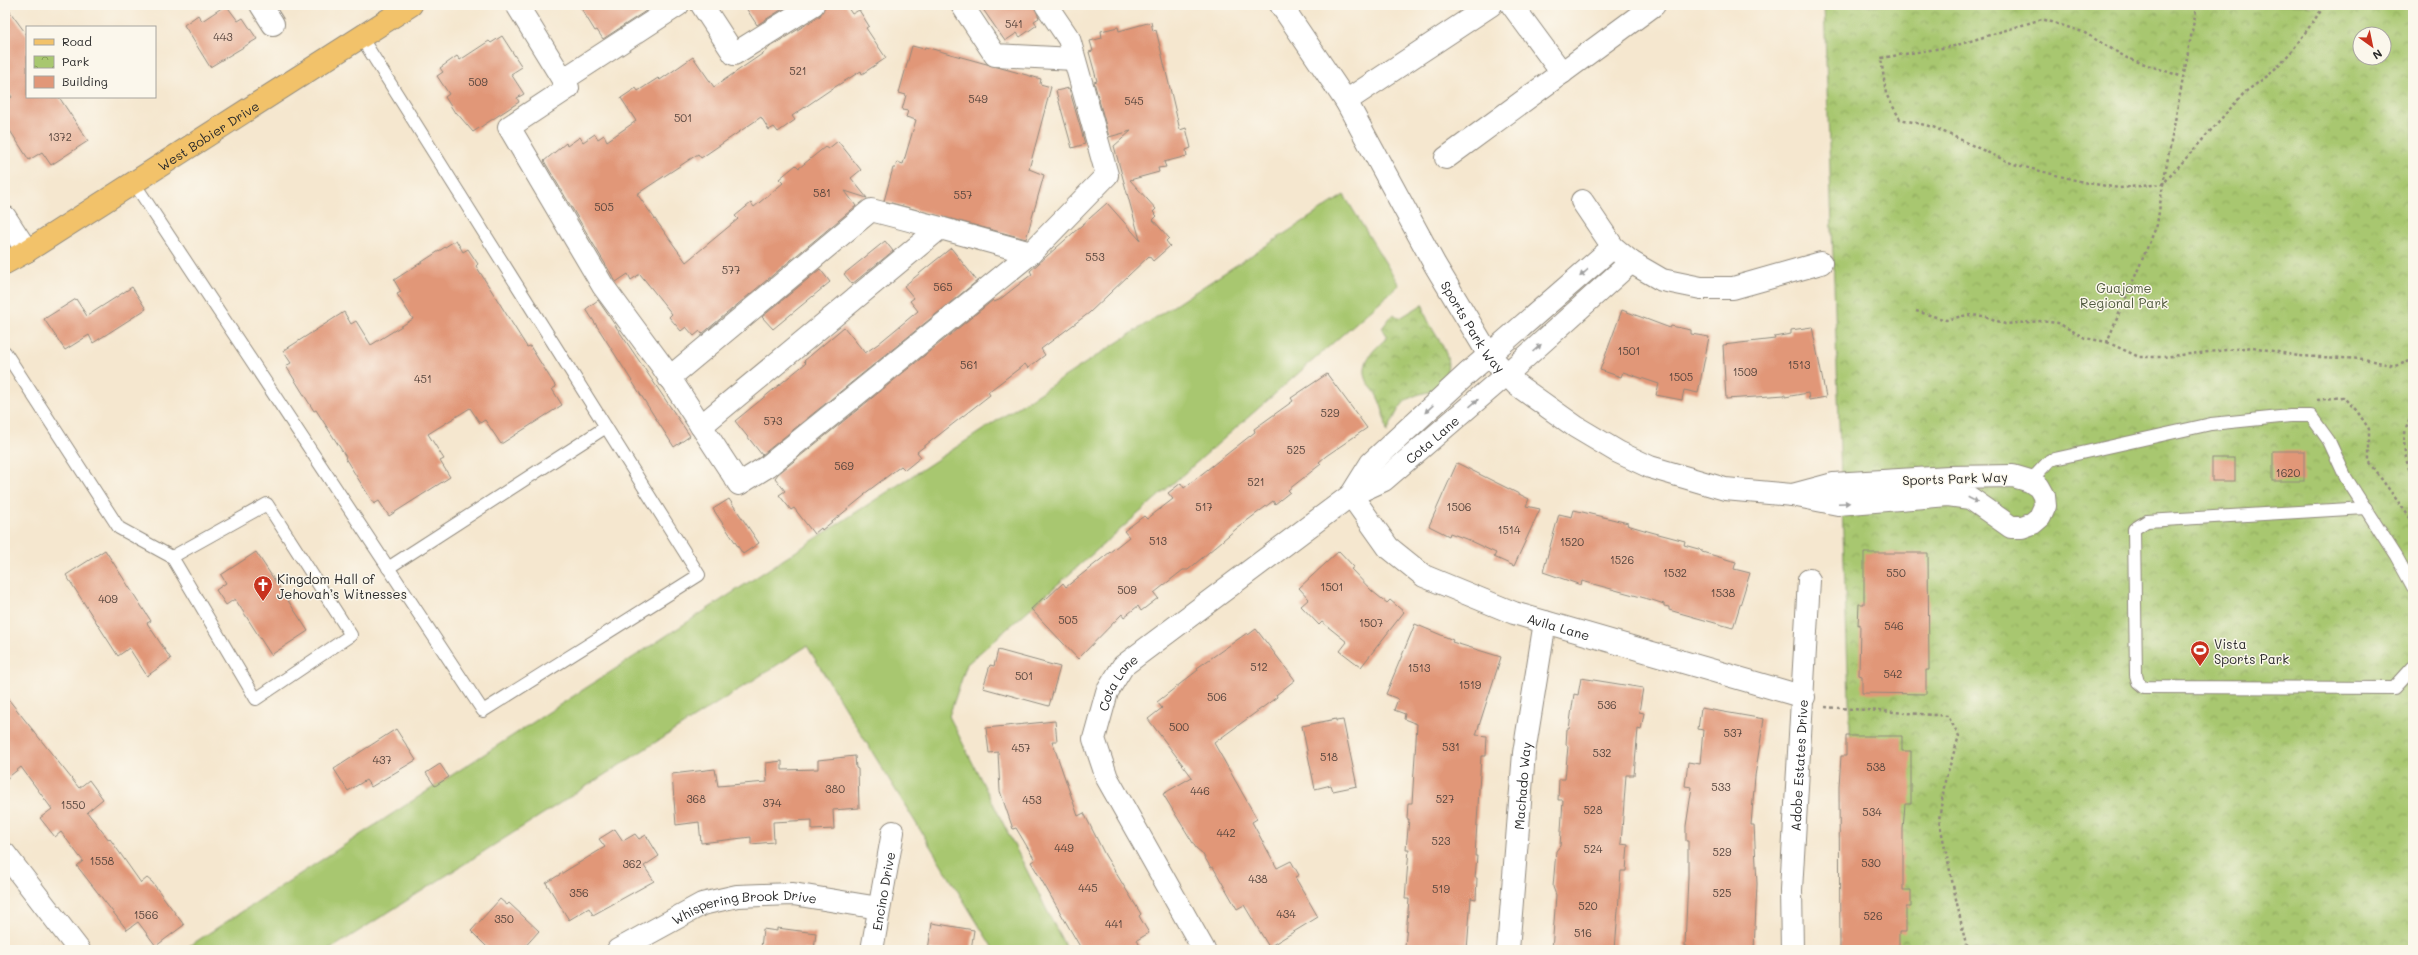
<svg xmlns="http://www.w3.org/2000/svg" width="2418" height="955" font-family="Mali,sans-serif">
	<defs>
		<pattern id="park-crowns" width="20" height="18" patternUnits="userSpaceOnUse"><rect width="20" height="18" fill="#a8c76f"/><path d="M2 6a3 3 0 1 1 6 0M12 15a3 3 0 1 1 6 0" fill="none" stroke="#89a25b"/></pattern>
	</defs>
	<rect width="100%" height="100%" fill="#fbf7ec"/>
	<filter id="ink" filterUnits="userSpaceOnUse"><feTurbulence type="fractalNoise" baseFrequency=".025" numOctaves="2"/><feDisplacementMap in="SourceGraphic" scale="8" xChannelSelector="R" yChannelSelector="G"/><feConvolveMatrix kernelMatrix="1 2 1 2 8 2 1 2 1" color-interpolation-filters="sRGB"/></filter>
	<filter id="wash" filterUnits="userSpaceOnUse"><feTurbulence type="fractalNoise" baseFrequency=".012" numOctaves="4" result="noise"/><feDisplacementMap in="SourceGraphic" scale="16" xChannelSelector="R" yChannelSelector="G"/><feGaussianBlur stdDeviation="0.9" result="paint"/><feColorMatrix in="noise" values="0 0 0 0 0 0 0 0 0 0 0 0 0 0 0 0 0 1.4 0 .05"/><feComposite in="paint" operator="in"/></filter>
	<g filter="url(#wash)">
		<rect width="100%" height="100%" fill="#f5e7cf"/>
		<polygon fill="#a8c76f" stroke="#6a794d" points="1344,195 1399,285 967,664 949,716 1067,950 994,950 807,646 329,950 183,950"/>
		<g fill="url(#park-crowns)" stroke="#6a794d" fill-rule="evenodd">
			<path d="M1824 5H2413V950H1858ZM2360 34H2384V58H2360Z"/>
			<path d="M1423 304C1428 339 1465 352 1438 390 1402 397 1403 400 1387 432 1385 419 1383 407 1377 396 1375 391 1371 388 1368 383 1358 363 1374 349 1388 337L1382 328 1393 314 1400 318Z"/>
		</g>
		<g id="blocks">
			<g fill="#e19778">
				<polygon points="5,5 27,35 27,97 59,97 88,141 51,165 42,152 29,160 5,123 5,102 12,97 5,87"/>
				<polygon points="226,5 238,21 243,18 257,39 210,67 184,25 198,15 202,21"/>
				<polygon points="579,5 655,5 603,39 597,30 595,31"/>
				<polygon points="744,5 789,5 757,25"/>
				<polygon points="825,5 846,5 852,14 859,10 869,26 866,28 886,58 862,74 861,71 830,90 792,116 795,120 778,132 774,127 769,130 761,117 701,158 698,154 637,194 686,262 738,219 735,216 751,203 754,207 783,183 779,179 796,165 799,168 825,147 828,149 838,141 861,170 851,178 867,198 845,191 856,206 702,334 700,331 694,336 686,327 681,331 669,317 672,314 640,274 631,280 628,274 616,282 544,161 566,143 567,146 580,137 583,142 595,134 598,139 604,135 607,141 636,121 621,98 636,88 638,91 658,78 660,80 693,57 714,87 762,54 771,46 820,16"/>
				<polygon points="980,5 1034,5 1039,18 1034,21 1037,25 1020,37 1017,33 1005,41"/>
				<polygon points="1151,22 1153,31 1156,30 1180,130 1186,128 1191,148 1186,150 1187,156 1164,162 1166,167 1158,168 1159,172 1130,180 1156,209 1153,212 1157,216 1153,220 1169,238 1166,241 1170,246 1153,261 1149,256 1089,313 1041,349 1045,355 1028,368 1025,364 988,392 990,395 917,452 921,457 905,470 901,466 864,494 865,495 822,530 821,528 814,534 794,508 791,510 779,495 785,491 775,478 778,474 993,300 994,302 999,300 1032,274 1030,271 1107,203 1140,240 1114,146 1131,131 1109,137 1094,82 1097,81 1089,52 1093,51 1090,41 1102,38 1101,31 1118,27 1119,31"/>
				<polygon points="502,36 522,67 511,74 524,94 517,98 519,102 473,132 456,112 455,113 445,97 449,94 437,76 443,72 440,68 457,56 460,60 489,41 491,43"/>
				<polygon points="912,46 924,49 925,47 1041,79 1040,84 1051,87 1029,169 1044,175 1026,239 884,201 893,168 895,168 897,162 903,164 916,120 906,117 908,111 902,110 906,95 899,93"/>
				<polygon points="1069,88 1085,144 1072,148 1056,91"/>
				<polygon points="456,240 463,252 468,249 478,264 476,266 527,347 530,346 556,387 552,389 562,405 501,444 485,420 480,423 470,408 428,434 444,459 440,461 450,477 389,516 379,501 374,504 345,458 346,457 316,410 314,411 286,366 291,363 283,351 344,312 351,324 356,321 371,345 413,319 397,294 401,292 394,280"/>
				<polygon points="885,241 893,251 852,284 844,274"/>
				<polygon points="951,248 977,281 762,455 735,421 806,363 804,361 844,327 865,353 878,344 918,311 910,301 914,298 904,286"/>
				<polygon points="820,269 830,282 773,329 762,317"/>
				<polygon points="132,287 146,309 93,343 89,335 65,350 44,319 76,299 87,316"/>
				<polygon points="598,300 690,436 674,447 586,309"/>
				<polygon points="1622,310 1670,328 1671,326 1691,330 1691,334 1709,337 1698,393 1684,390 1682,400 1656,395 1659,384 1623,372 1621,377 1600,370"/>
				<polygon points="1812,327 1826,397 1809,400 1808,393 1785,397 1785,395 1726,399 1723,345 1775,339 1774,337 1791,334 1791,330"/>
				<polygon points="1327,374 1367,428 1326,456 1319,462 1321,464 1288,490 1290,492 1275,504 1273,501 1236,529 1188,570 1183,570 1154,593 1158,598 1141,611 1138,606 1124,617 1122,614 1078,659 1031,609 1043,598 1045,600 1063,583 1066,587 1129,537 1124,531 1144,516 1147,519 1173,499 1168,493 1181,483 1184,488 1255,432 1254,429 1293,401 1291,398"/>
				<rect x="2273" y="451" width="31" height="30"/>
				<rect x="2212" y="458" width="23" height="23"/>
				<polygon points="1457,463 1529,499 1526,506 1540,509 1514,566 1494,557 1496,553 1466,539 1450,533 1449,536 1429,526"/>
				<polygon points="729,499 759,543 743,554 713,509"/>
				<polygon points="1574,510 1628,523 1627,525 1651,532 1685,541 1684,545 1702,550 1702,552 1736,562 1734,569 1750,573 1733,628 1669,610 1669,607 1664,606 1664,604 1652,600 1582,581 1581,585 1543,572 1559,514 1572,517"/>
				<polygon points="105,550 151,621 147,623 171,659 147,676 129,648 118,656 66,575"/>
				<polygon points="1339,551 1354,567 1351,569 1372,591 1387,603 1390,600 1404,612 1361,667 1340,651 1347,642 1322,622 1319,625 1301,606 1309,599 1299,588"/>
				<polygon points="256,552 308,631 271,655 235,599 226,605 216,590 226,583 221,575"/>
				<polygon points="1864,553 1928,553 1929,670 1926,670 1926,694 1862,693 1862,676 1859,675 1860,624 1858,625 1859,604 1864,604"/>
				<polygon points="1415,624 1453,640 1452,642 1501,657 1476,735 1487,736 1486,756 1481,756 1475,856 1477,856 1475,878 1477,878 1476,899 1471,898 1467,950 1415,950 1415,948 1405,947 1409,899 1405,899 1409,849 1406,849 1409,819 1407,819 1408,803 1412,803 1417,724 1404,719 1405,714 1394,710 1398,699 1386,694"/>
				<polygon points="1256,629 1295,680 1276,695 1277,697 1214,743 1257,819 1252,822 1277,868 1291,861 1299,875 1295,877 1318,917 1269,947 1244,905 1237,909 1213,867 1211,868 1202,853 1196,848 1163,794 1192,777 1148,719 1162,708 1157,702 1198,670 1197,668 1247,633 1248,635"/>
				<polygon points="998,650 1060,667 1049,706 983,688 990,665 994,666"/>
				<polygon points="1581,678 1643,688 1639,712 1644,713 1641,730 1638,729 1634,775 1626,775 1621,844 1628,845 1626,871 1621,871 1615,950 1552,950 1556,895 1553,887 1556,851 1560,846 1563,800 1558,800 1559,779 1565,779 1568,746 1566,745 1567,729 1569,729 1574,694 1578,695"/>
				<polygon points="5,695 79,788 89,780 103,799 87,812 109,840 110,839 141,883 147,878 152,882 184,925 156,946 138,922 127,930 77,866 83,861 61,832 55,837 40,818 52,809 21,767 5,780"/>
				<polygon points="1701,708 1764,719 1755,776 1751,825 1754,825 1757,884 1754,950 1687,950 1687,946 1685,946 1688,877 1688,841 1686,841 1686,826 1692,787 1685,786 1688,762 1700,764 1703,730 1698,729"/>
				<polygon points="1336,719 1336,721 1343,720 1357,786 1333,791 1331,785 1315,789 1302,726"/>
				<polygon points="1055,721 1057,741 1052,741 1078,816 1084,813 1105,855 1141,914 1139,916 1149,933 1137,940 1142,950 1082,950 1031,862 1035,860 1016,828 1013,829 1000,791 998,752 989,753 986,728"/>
				<polygon points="396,729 416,760 371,787 366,780 348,791 334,769"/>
				<polygon points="1846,736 1902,736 1902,751 1911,751 1911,804 1905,804 1903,829 1903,890 1911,890 1911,907 1906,907 1906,932 1899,932 1899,950 1840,950 1839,787 1841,756 1846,756"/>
				<polygon points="855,756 856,768 858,769 859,808 833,810 834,829 812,830 812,820 773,822 774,842 751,844 751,837 701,843 699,822 676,825 672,774 715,769 718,786 767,782 766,763 782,761 782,770 818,769 818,760"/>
				<polygon points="440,764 449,777 435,786 426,773"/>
				<polygon points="615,829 623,841 635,834 639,839 646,835 659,856 644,866 654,881 593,915 589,908 569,920 546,883 605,847 599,839"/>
				<polygon points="500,899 507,905 509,903 539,931 522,950 490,950 471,931"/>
				<polygon points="932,923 974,930 971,950 928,950"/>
				<polygon points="777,928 816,933 814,950 761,948 763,929 777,931"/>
			</g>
		</g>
	</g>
	<g filter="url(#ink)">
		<use href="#blocks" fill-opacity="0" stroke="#90897d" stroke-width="1"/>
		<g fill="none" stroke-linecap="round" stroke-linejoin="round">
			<g stroke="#90897d" stroke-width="14">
				<g id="service">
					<polyline points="134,183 483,711 699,575 361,37"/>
					<polyline points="5,352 119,528 172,557 256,699 351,635 267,504 172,557"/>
					<polyline points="2030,481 2050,460 2211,424 2290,416 2311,416 2329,441 2346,478 2396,556 2413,587"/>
					<polyline points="2366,508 2147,521 2134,529 2136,675 2138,682 2144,687 2394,688 2413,667"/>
					<polyline points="388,568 606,427"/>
				</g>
			</g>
			<g stroke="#90897d" stroke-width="24">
				<g id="minor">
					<polyline points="261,5 273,24"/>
					<polyline points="517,5 568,88 509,127 603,286 662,366 739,484 768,466 1031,253 1107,175 1069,39 1046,5"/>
					<polyline points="702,5 734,54 813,5"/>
					<polyline points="962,5 995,55 1074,59"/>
					<polyline points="1512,5 1562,73"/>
					<polyline points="563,80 678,5"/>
					<polyline points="1346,101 1491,5"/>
					<polyline points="1446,158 1654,5"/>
					<polyline points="1582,201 1613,247 1631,262 1662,280 1701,288 1733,288 1821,263"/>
					<polyline points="669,378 871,210 940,228"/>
					<polyline points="701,426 940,228 1031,253"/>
					<path id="s1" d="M1351 495 1388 547 1424 576 1514 613 1804 697"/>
					<polyline points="1351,495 1371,463 1467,374 1613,247"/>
					<polyline points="5,854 79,950"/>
					<path id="s2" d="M618 950 702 904 737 896 793 894 879 908"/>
					<path id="s3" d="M872 950 893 832"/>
					<path id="s4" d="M1204 950 1107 778 1094 739 1107 692 1123 666 1351 495 1384 480 1507 374 1631 262"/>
					<path id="s5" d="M1508 950 1524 753 1545 622"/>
					<path id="s6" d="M1792 950 1791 890 1809 580"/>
				</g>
			</g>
			<g stroke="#90897d" stroke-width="24">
				<g id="tertiary">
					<path id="s7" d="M1281 5 1346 101 1435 265 1489 355 1517 385 1576 427 1618 452 1650 467 1725 489 1792 495 1838 504 1948 495 1970 498 2011 527H2022L2033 523 2040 517 2045 506 2044 496 2039 487 2030 481 2013 476 1949 477 1833 484 1792 495"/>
					<polyline points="5,217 27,251"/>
				</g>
			</g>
			<g stroke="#90897d" stroke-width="24">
				<g id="primary">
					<path id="s8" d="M5 263 27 251 411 5"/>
				</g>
			</g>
			<g stroke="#90897d" stroke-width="2.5" stroke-dasharray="3 3" stroke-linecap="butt">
				<polyline points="2197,5 2163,184 2245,92 2270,74 2292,51 2325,5"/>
				<polyline points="1916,311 1946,320 1967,315 1985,316 2005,324 2040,321 2058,323 2085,338 2107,342 2157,225 2163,184 2119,188 2083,182 2013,164 1933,127 1900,119 1886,94 1881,58 1954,46 2042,19 2083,32 2127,58 2183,77"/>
				<polyline points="2107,342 2139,357 2163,357 2253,347 2298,356 2364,359 2395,366 2413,360"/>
				<polyline points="2317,400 2343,397 2357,411 2369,429 2369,462 2413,522"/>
				<path d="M2413 415C2399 433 2404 459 2413 478"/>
				<polyline points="1825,707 1948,716 1959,736 1945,781 1939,820 1967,950"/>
			</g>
			<use href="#service" stroke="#fff" stroke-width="12"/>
			<use href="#minor" stroke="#fff" stroke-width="22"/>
			<use href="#tertiary" stroke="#fff" stroke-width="22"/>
			<use href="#primary" stroke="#f2c26a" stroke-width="22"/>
		</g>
		<defs><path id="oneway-solid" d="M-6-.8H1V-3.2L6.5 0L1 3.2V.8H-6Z"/></defs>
		<g fill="#a0a0a0">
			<use href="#oneway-solid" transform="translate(1584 273) rotate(138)"/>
			<use href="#oneway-solid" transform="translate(1537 348) rotate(-42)"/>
			<use href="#oneway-solid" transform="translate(1474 403) rotate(-41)"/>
			<use href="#oneway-solid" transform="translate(1429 409) rotate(137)"/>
			<use href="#oneway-solid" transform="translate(1973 500) rotate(27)"/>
			<use href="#oneway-solid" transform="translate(1844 503) rotate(-3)"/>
		</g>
	</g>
	<defs>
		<g id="church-pin" transform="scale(1)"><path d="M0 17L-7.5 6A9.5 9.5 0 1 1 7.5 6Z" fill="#c8321e" stroke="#fbf7ec"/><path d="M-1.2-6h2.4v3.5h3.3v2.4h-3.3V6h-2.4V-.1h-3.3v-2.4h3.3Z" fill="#fff"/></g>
		<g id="stadium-pin" transform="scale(1)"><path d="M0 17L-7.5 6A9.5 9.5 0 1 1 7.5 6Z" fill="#c8321e" stroke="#fbf7ec"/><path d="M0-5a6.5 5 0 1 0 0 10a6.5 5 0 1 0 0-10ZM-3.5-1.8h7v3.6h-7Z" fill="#fff"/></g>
	</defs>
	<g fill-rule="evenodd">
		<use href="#church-pin" x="263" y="585"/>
		<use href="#stadium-pin" x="2200" y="650"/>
	</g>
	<g text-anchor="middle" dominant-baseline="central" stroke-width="3" stroke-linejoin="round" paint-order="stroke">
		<g font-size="11" fill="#58463e">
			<text x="1014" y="23">541</text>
			<text x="223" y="36">443</text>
			<text x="798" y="70">521</text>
			<text x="478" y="81">509</text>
			<text x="978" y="98">549</text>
			<text x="1134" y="100">545</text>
			<text x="683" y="117">501</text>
			<text x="60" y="136">1372</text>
			<text x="822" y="192">581</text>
			<text x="963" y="194">557</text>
			<text x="604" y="206">505</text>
			<text x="1095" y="256">553</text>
			<text x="731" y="269">577</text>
			<text x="943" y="286">565</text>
			<text x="1629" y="350">1501</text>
			<text x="969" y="364">561</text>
			<text x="1799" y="364">1513</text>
			<text x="1745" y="371">1509</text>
			<text x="1681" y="376">1505</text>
			<text x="423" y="378">451</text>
			<text x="1330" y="412">529</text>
			<text x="773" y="420">573</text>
			<text x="1296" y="449">525</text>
			<text x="844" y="465">569</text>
			<text x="2288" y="472">1620</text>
			<text x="1256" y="481">521</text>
			<text x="1204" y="506">517</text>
			<text x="1459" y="506">1506</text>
			<text x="1509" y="529">1514</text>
			<text x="1158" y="540">513</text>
			<text x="1572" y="541">1520</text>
			<text x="1622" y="559">1526</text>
			<text x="1675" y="572">1532</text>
			<text x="1896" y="572">550</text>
			<text x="1332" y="586">1501</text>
			<text x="1127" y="589">509</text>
			<text x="1723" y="592">1538</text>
			<text x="108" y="598">409</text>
			<text x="1068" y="619">505</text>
			<text x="1371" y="622">1507</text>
			<text x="1894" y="625">546</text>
			<text x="1259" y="666">512</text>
			<text x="1419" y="667">1513</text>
			<text x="1893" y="673">542</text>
			<text x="1024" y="675">501</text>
			<text x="1470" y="684">1519</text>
			<text x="1217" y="696">506</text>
			<text x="1607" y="704">536</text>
			<text x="1179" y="726">500</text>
			<text x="1733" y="732">537</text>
			<text x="1451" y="746">531</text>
			<text x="1021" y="747">457</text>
			<text x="1602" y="752">532</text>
			<text x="1329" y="756">518</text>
			<text x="382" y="759">437</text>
			<text x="1876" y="766">538</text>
			<text x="1721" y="786">533</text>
			<text x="835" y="788">380</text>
			<text x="1200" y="790">446</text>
			<text x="696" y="798">368</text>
			<text x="1445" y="798">527</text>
			<text x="1032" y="799">453</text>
			<text x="772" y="802">374</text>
			<text x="73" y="804">1550</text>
			<text x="1593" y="809">528</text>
			<text x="1872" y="811">534</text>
			<text x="1226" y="832">442</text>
			<text x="1441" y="840">523</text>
			<text x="1064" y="847">449</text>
			<text x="1593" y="848">524</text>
			<text x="1722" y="851">529</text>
			<text x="102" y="860">1558</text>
			<text x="1871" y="862">530</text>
			<text x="632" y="863">362</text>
			<text x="1258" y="878">438</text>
			<text x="1088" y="887">445</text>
			<text x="1441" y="888">519</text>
			<text x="579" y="892">356</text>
			<text x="1722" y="892">525</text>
			<text x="1588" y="905">520</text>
			<text x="1286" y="913">434</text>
			<text x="146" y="914">1566</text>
			<text x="1873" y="915">526</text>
			<text x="504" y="918">350</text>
			<text x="1114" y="923">441</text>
			<text x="1583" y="932">516</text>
		</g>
		<g font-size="13" fill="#2b2b2b" stroke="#fbf7ec">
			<text stroke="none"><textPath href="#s8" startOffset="240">West Bobier Drive</textPath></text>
			<text stroke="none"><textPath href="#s7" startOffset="375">Sports Park Way</textPath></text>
			<text stroke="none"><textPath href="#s4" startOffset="702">Cota Lane</textPath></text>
			<text transform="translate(1955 478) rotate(-2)">Sports Park Way</text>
			<text stroke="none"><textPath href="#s1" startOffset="254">Avila Lane</textPath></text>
			<text stroke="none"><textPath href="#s4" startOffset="301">Cota Lane</textPath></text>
			<text stroke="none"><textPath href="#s6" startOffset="185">Adobe Estates Drive</textPath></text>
			<text stroke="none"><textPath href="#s5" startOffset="165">Machado Way</textPath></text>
			<text stroke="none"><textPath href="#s3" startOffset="60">Encino Drive</textPath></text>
			<text stroke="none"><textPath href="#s2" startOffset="137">Whispering Brook Drive</textPath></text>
		</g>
		<g font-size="13" fill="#505a3f" stroke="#fbf7ec">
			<text x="2124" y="287">Guajome<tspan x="2124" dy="15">Regional Park</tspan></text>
		</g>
		<g font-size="13" fill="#2b2b2b" stroke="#fbf7ec" text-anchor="start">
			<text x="277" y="578">Kingdom Hall of<tspan x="277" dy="15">Jehovah’s Witnesses</tspan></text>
			<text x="2214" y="643">Vista<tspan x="2214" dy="15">Sports Park</tspan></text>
		</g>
	</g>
	<rect width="2418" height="955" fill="none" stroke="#fbf7ec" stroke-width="20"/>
	<rect x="26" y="26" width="130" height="72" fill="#fbf7ec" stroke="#a8a59f"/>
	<rect x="34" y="39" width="20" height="6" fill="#f2c26a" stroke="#a8a59f"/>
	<text x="62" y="46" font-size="12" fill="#2b2b2b">Road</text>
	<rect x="34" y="56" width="20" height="12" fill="url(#park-crowns)" stroke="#a8a59f"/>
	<text x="62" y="66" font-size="12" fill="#2b2b2b">Park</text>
	<rect x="34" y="76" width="20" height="12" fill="#e19778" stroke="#a8a59f"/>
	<text x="62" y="86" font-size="12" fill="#2b2b2b">Building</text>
	<g transform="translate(2372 46) rotate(147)"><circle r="19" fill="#fbf7ec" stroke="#a8a59f"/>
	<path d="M0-3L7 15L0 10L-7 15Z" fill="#c8321e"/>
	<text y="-6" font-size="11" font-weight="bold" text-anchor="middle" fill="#2b2b2b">N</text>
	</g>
</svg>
